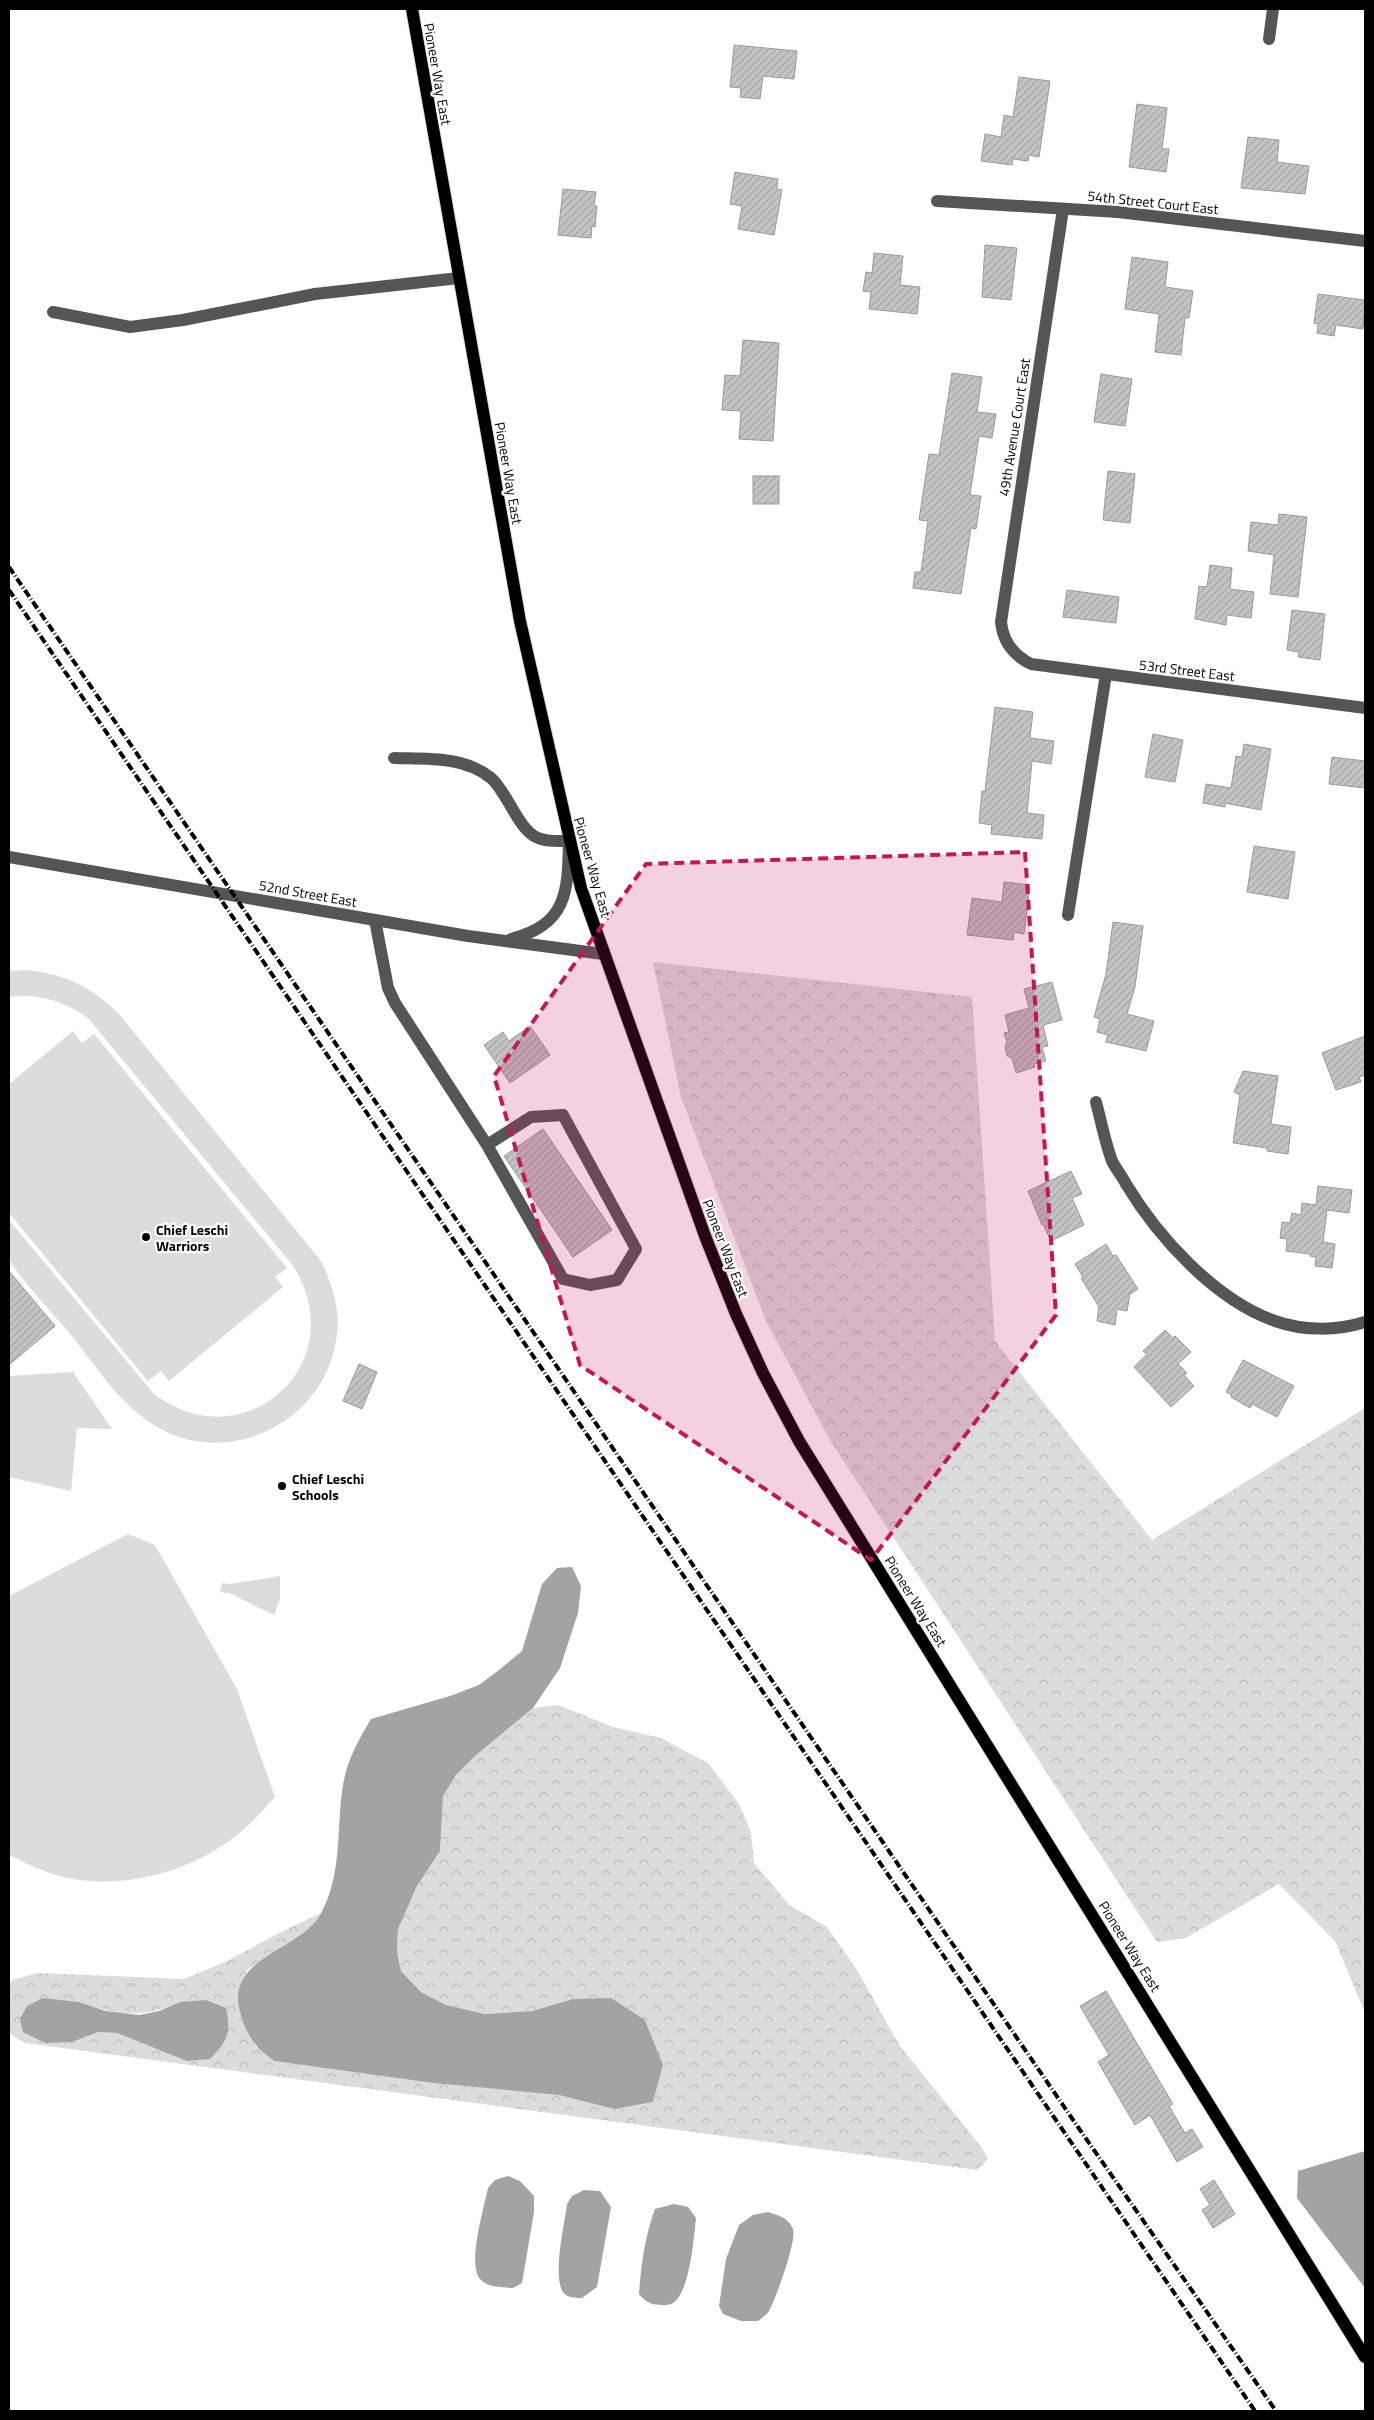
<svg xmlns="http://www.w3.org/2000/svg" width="1374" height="2420" font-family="'Titillium Web',sans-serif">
	<defs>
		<pattern id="forest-crowns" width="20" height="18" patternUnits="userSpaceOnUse" patternTransform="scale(1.25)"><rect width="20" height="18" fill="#dcdcdc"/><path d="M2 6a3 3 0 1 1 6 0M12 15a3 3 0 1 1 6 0" fill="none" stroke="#bbb"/></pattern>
		<pattern id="building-hatch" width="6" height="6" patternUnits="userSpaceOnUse" patternTransform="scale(1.25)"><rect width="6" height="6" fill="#c4c4c4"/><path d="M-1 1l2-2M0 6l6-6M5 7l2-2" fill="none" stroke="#a7a7a7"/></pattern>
	</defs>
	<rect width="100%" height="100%" fill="#fff"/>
	<g fill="#dcdcdc">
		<path d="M27 970C65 974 92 987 119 1014L321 1261C332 1284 340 1307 337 1334 329 1414 242 1465 169 1433 125 1414 97 1367 68 1331 58 1320 10 1267 9 1258 7 1246 9 1232 9 1220L154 1394C247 1464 358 1358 290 1262L88 1018C63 1001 39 993 9 997V971Z"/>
		<polygon points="73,1031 82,1043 94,1034 287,1268 275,1277 283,1287 169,1381 161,1371 148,1381 9,1213 9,1084"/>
		<polygon points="73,1372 112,1429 77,1428 71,1491 9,1477 9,1376"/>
		<path d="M128 1534 155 1545 237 1689 275 1797C263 1810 251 1824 237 1835 195 1869 134 1887 80 1880 55 1877 31 1866 9 1855V1596Z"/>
		<polygon points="280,1576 280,1599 274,1615 229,1593 220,1592 222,1583 230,1584"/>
	</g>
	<g fill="url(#forest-crowns)" fill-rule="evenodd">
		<polygon points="653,962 972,997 995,1341 1152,1540 1365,1408 1365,2013 1335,1941 1279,1884 1186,1938 1157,1942 830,1440 766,1321 681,1097"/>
		<path d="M558 1705 613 1727 661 1738 708 1763 739 1804 751 1832 754 1863 789 1905 827 1927 857 1970 900 2046 982 2148 988 2159 977 2170 25 2043 9 2033V1987L12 1980 37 1973 184 1979 227 1961 281 1932 321 1913 311 1928 247 1970 238 1994 242 2018 256 2046 274 2061 433 2083 559 2095 614 2109 653 2102 663 2065 645 2020 573 1999 532 2011 485 2014 446 2005 421 1992 401 1971 397 1953 398 1929 417 1886 440 1851 443 1796 456 1775 474 1757 533 1708ZM79 2002C118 2015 141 2019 180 2002L160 2050 117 2033 98 2032Z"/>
	</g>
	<g fill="#a3a3a3">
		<path d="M572 1567 581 1586 578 1613 560 1668 533 1708 474 1757 456 1775 443 1796 440 1851 417 1886 398 1929 397 1953 401 1971 421 1992 446 2005 485 2014 532 2011 573 1999 611 1998 645 2020 663 2065 653 2102 614 2109 559 2095 433 2083 274 2061C269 2056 261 2052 257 2046 246 2035 237 2009 238 1994 243 1955 301 1947 320 1915 343 1875 336 1828 343 1785 347 1760 358 1741 371 1719L450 1696 479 1685 499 1670 522 1651 542 1584 557 1568Z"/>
		<path d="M43 1998 79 2002 106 2011 139 2015 159 2011 180 2002 206 2000 226 2008C231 2033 228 2041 210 2059L187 2061 117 2033 98 2032 72 2042 45 2043 23 2032 20 2019 27 2006Z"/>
		<polygon points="1365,2151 1365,2288 1297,2198 1298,2171"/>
		<path d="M508 2176 520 2181 534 2196V2212L522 2283 513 2288C503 2287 488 2288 480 2279 467 2264 484 2208 488 2188L495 2180Z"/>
		<path d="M584 2190 600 2191 611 2207 597 2287 582 2298C577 2298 570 2298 566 2295 550 2285 565 2222 567 2204L572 2196Z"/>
		<path d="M674 2204 688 2207 696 2218C694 2237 690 2292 673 2303 670 2305 666 2305 662 2305 652 2305 645 2302 639 2294 641 2265 645 2236 655 2209Z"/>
		<path d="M768 2212C778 2215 789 2218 793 2229 797 2241 776 2298 769 2311 766 2315 762 2318 758 2321H741L723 2314 719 2306 726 2259 739 2225 753 2215Z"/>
	</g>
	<g fill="url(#building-hatch)" stroke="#999">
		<polygon points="734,45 797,51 794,79 763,76 760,99 740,97 741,88 730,87"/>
		<polygon points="1019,77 1050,81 1039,157 1029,155 1028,161 1013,159 1012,165 981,161 985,134 1001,137 1004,115 1013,117"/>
		<polygon points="1137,104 1167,108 1162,149 1169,149 1166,172 1129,167"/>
		<polygon points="1248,137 1279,140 1277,162 1309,166 1305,194 1241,188"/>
		<polygon points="735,172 778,179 777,189 782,190 774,235 738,229 742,206 730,204"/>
		<polygon points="563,189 596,192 594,206 597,206 595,227 592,226 591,238 558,235"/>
		<polygon points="985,245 1017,248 1011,300 982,297"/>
		<polygon points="874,253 903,256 900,285 920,287 917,314 869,309 871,292 863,291 866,272 872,273"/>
		<polygon points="1132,257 1168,262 1165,287 1193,291 1189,318 1185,318 1181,355 1155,352 1159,314 1125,309"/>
		<polygon points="1318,294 1365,300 1363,329 1336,325 1334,336 1317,333 1318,324 1314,323"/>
		<polygon points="743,340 779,343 773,441 739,439 741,411 722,410 725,375 740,376"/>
		<polygon points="952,373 982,377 977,412 996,414 992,438 979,436 970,495 981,496 976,529 971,528 961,594 913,588 915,572 921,572 928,521 919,520 929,454 939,455"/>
		<polygon points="1101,374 1132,379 1125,426 1094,422"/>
		<polygon points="1108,471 1135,474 1130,523 1103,520"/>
		<rect x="753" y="476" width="26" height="28"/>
		<polygon points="1279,514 1307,517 1298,597 1270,594 1274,555 1248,551 1251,522 1278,525"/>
		<polygon points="1210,565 1232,568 1230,589 1254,592 1251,618 1227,615 1226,625 1195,619 1199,586 1207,587"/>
		<polygon points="1067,590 1119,597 1116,623 1063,617"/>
		<polygon points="1292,610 1325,614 1320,660 1298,657 1299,652 1287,650"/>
		<polygon points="995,707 1033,712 1030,738 1054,741 1051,764 1032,761 1027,813 1044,815 1042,839 991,834 992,825 979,823 982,791 985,791"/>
		<polygon points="1153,734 1183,740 1175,782 1145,777"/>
		<polygon points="1244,744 1271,749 1261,810 1225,803 1225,807 1203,803 1206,784 1231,788 1236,756 1242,757"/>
		<polygon points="1332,757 1365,761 1365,788 1329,784"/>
		<polygon points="1254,846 1295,852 1288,899 1247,892"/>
		<polygon points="1004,882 1030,885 1024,934 1014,932 1013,940 967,935 972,898 1002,902"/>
		<polygon points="1113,922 1143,926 1135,987 1127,1014 1154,1021 1146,1051 1106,1042 1108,1035 1097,1032 1100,1019 1094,1017 1106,974"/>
		<polygon points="1052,982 1062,1020 1043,1025 1048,1046 1042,1047 1046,1061 1034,1064 1035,1067 1016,1073 1012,1058 1007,1056 1005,1047 1007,1042 1004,1033 1009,1032 1005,1015 1029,1008 1024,989"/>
		<polygon points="530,1026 550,1055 510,1083 484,1045 503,1032 509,1041"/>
		<polygon points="1365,1036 1365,1075 1359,1077 1361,1082 1336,1090 1322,1053"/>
		<polygon points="1243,1071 1278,1076 1271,1124 1291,1127 1288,1154 1267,1151 1267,1148 1233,1143 1240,1095 1234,1092"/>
		<polygon points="543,1129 612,1230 573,1257 504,1156"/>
		<polygon points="1071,1171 1082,1194 1072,1198 1084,1225 1051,1241 1043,1224 1042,1225 1028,1191"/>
		<polygon points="1318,1186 1352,1190 1349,1213 1327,1210 1323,1242 1335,1244 1332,1268 1315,1266 1316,1257 1310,1256 1310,1254 1286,1251 1287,1239 1280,1238 1282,1222 1290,1223 1292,1213 1301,1215 1302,1203 1316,1205"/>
		<polygon points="1106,1244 1113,1256 1116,1255 1138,1289 1130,1294 1127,1311 1117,1309 1115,1325 1097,1321 1099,1307 1081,1278 1083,1277 1075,1264"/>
		<polygon points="9,1271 55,1326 9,1365"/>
		<polygon points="1165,1330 1173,1338 1175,1336 1191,1352 1178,1364 1187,1373 1184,1375 1194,1386 1171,1407 1134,1367 1147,1354 1143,1351"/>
		<polygon points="1243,1360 1294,1386 1277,1417 1252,1404 1250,1408 1231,1397 1232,1395 1226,1392"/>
		<polygon points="359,1364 377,1372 362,1409 343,1401"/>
		<polygon points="1106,1991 1173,2104 1169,2106 1185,2133 1192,2129 1203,2147 1177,2162 1150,2115 1135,2125 1098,2062 1109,2055 1080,2006"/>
		<polygon points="1214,2180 1235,2214 1213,2228 1202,2210 1210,2205 1200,2189"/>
	</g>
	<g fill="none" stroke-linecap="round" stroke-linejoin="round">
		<g stroke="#dbdbdb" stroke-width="14">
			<polyline id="major" points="412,9 520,621 581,888 705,1236 736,1314 763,1373 799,1441 1365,2357"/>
		</g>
		<g stroke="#555" stroke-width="12">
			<polyline points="1269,39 1273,9"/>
			<polyline points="937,201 1118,212 1365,241"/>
			<path d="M1063 209 1001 622C1003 642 1013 655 1031 664L1365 708"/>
			<polyline points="53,312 130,327 183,320 315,294 459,278"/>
			<path d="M394 758C426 759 464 756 491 778 508 793 518 830 538 838 547 842 559 841 569 841 568 892 567 925 511 939"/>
			<polyline points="9,857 468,936 603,954"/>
			<polyline points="1068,915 1106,674"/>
			<polyline points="375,920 388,988 395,1003 487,1145 563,1279 590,1285 617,1280 636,1249 563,1115 531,1117 487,1145"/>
			<path d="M1096 1102C1101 1121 1105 1142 1112 1161 1116 1169 1122 1176 1126 1184 1158 1237 1215 1300 1275 1321 1303 1331 1337 1331 1365 1322"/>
		</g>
		<use href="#major" stroke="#000" stroke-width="12"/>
		<g stroke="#000" stroke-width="4" stroke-dasharray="8 2.5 1 2.5" stroke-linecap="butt">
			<polyline points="9,567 1080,2130 1276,2411"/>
			<polyline points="9,590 1255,2411"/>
		</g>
	</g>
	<path fill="#c2185b" fill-opacity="0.2" stroke="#c2185b" stroke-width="4" stroke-dasharray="10 6" stroke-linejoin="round" d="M1025 852 1056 1315 871 1560 580 1365 494 1076 646 864Z"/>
	<g fill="#000" stroke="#fff" stroke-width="2">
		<circle cx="146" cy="1237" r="5"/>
		<circle cx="282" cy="1486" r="5"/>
	</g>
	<g text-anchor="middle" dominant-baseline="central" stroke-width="4.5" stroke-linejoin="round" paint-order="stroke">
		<g font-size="14" fill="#000" stroke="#fff">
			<text transform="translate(438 74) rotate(80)">Pioneer Way East</text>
			<text transform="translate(1153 202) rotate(6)">54th Street Court East</text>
			<text transform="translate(1014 427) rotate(-81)">49th Avenue Court East</text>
			<text transform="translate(509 473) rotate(80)">Pioneer Way East</text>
			<text transform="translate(1187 670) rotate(7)">53rd Street East</text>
			<text transform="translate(593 867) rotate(74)">Pioneer Way East</text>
			<text transform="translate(308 893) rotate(10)">52nd Street East</text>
			<text transform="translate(726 1248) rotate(69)">Pioneer Way East</text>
			<text transform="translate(916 1601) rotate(58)">Pioneer Way East</text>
			<text transform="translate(1130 1946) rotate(58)">Pioneer Way East</text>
		</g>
		<g font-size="14" font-weight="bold" fill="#000" stroke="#fff" text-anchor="start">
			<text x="156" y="1229">Chief Leschi<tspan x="156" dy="16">Warriors</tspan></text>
			<text x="292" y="1478">Chief Leschi<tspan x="292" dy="16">Schools</tspan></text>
		</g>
	</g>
	<rect width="1374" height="2420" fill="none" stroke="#000000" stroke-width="20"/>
</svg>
